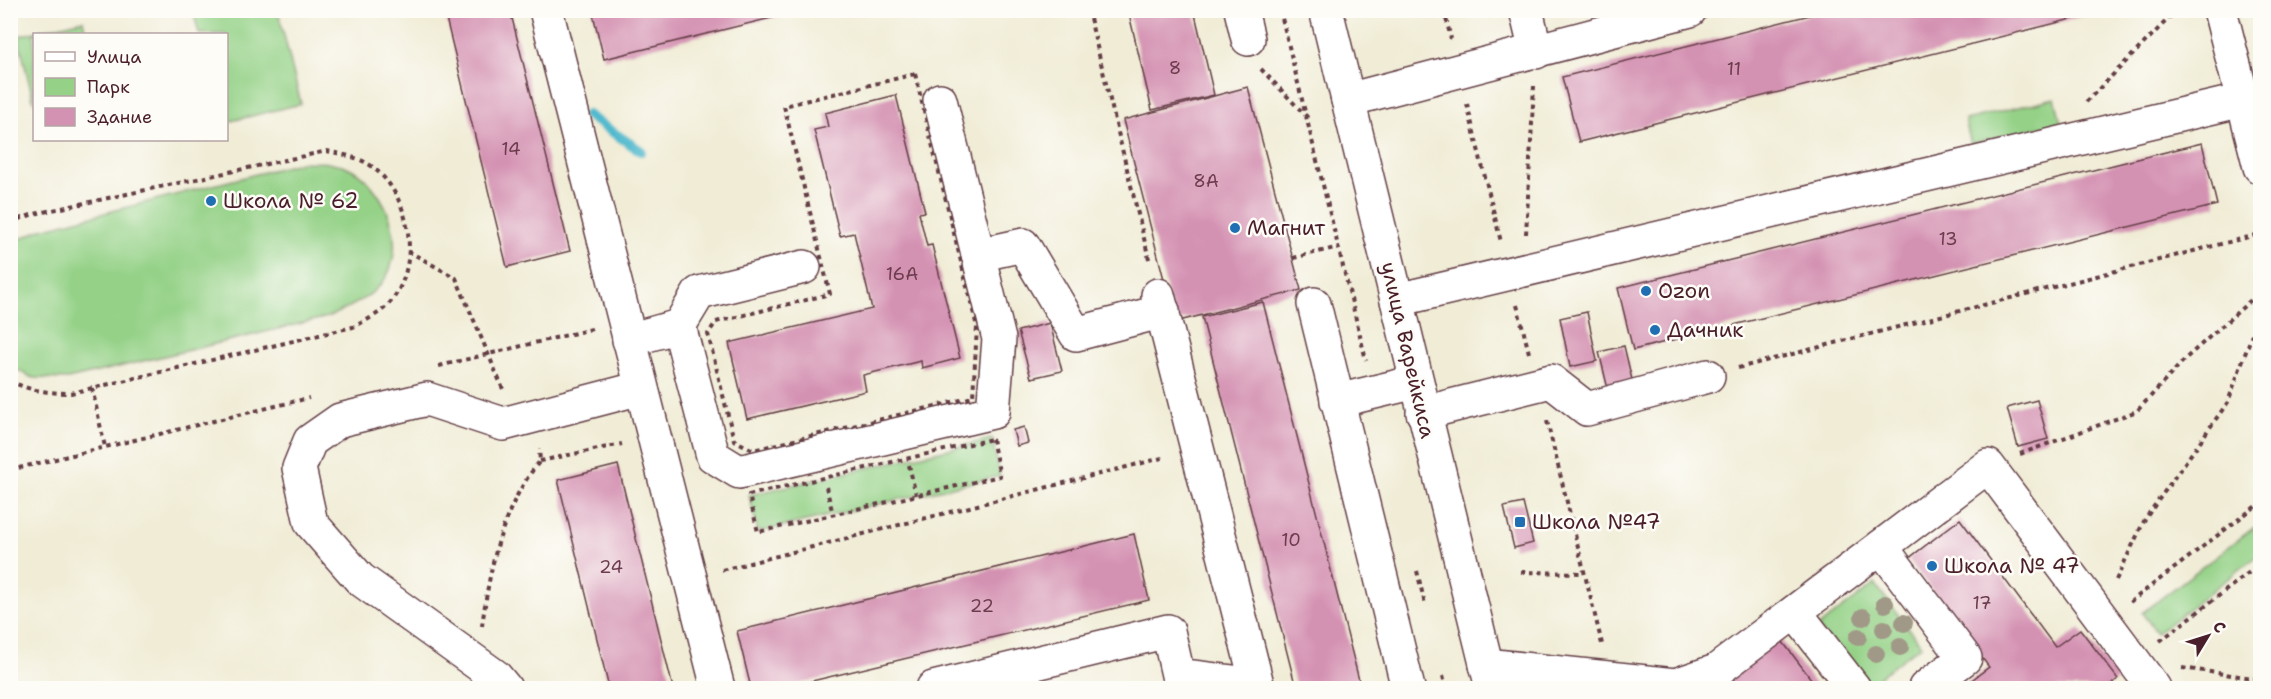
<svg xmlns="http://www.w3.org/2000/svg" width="2271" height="699" font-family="'Shantell Sans',sans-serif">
	<rect width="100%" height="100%" fill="#fdfcf7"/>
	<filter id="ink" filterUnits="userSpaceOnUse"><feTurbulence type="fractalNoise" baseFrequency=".0167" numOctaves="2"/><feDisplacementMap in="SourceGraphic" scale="12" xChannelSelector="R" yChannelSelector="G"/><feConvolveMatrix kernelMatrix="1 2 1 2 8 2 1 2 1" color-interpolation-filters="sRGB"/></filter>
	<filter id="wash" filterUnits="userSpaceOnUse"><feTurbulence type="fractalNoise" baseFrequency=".008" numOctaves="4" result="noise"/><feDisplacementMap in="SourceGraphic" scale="24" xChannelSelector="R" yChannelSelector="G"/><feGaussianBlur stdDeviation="1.35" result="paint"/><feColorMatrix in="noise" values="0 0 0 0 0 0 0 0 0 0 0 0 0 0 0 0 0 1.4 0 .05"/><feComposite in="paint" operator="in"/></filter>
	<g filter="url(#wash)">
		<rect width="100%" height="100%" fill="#f0ecd6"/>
		<g fill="#95d288" stroke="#70785a" stroke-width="1.5">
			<polygon points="193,11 278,11 301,104 227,122 226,34 199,34"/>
			<polygon points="83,20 86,34 34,34 34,103 18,36"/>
			<polygon points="2055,98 2061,122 1971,144 1965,120"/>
			<path d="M303 162C316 163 332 161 345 166 385 182 411 247 382 283 367 300 348 308 328 317L68 379 33 378 11 367V243L42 229Z"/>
			<polygon points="992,439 1000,476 758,532 749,495"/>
			<polygon points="2260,523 2260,554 2157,633 2142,613"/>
			<polygon points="1875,584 1921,645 1864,688 1818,627"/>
		</g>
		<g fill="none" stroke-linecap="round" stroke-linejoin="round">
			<polyline stroke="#50b9cd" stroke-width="10" points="587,115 641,151"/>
		</g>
		<g id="blocks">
			<g fill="#d492b2">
				<polygon points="444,10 510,10 570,251 507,267"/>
				<polygon points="592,10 800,10 800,11 604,59"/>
				<polygon points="1128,10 1194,10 1214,95 1152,110"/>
				<polygon points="1830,10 2104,11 1579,142 1562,77"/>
				<polygon points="1248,87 1301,290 1175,322 1123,120"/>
				<polygon points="896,95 925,212 919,213 927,246 932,245 960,358 922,368 921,361 863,375 866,391 747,419 729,343 872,309 854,233 840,236 814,130 828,127 825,113"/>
				<polygon points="2202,143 2217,205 1633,350 1618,288"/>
				<polygon points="1263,302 1339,602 1361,688 1296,688 1202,317"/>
				<polygon points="1587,312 1597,361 1570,367 1560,318"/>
				<polygon points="1050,323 1062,371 1031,378 1018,331"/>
				<polygon points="1624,346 1633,384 1608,389 1599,352"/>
				<polygon points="2037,400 2048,439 2018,447 2007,408"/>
				<polygon points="1024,427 1028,443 1017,446 1013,430"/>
				<polygon points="618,465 631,518 673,688 609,688 558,480"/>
				<polygon points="1523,503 1533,543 1514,548 1504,507"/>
				<polygon points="1960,519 2055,647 2080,629 2118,679 2106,688 1961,688 1989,667 1908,559"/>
				<polygon points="1134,534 1149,600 783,688 751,688 737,631"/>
				<polygon points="1779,637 1818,688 1729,688 1722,680"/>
			</g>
		</g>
	</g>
	<g filter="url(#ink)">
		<use href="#blocks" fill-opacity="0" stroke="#633e45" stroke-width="1.5"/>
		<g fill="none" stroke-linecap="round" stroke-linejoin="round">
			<g stroke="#633e45" stroke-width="36">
				<g id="minor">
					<polyline points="546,10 718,688"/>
					<polyline points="1241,10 1248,39"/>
					<polyline points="1526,10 1536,52"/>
					<polyline points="2220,10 2260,167"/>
					<polyline points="1348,100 1690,10"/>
					<polyline points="978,255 1023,245 1076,334 1163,311"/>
					<polyline points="1158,295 1258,688"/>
					<polyline points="1397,300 2260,96"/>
					<polyline points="1314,304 1408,688"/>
					<polyline points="679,326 713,456 739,472 993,412 999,339 940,100"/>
					<polyline points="629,340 679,326 699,293 804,267"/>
					<polyline points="1337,401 1416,382"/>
					<polyline points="1423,413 1551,381 1587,409 1708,376"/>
					<polyline points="1881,547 1965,658 1925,688"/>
					<polyline points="1795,612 1854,688"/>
					<polyline points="1486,665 1675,685 1716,671 1988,466 2154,688"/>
					<polyline points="505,688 495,676 360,579 311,523 299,468 310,441 340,420 427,399 503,424 641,388"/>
					<polyline points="933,688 1168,631 1178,675 1257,685"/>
				</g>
			</g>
			<g stroke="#633e45" stroke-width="36">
				<polyline id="major" points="1326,10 1492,688"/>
			</g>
			<g stroke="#633e45" stroke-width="4" stroke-dasharray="4.5 4.5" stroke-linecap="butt">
				<polyline points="1088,10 1150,263"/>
				<polyline points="1280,10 1366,360"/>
				<polyline points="1444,10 1451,39"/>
				<polyline points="1261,69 1308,118"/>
				<polygon points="915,74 977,327 973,397 753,450 734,440 708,334 716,322 830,294 784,106"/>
				<polyline points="2086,102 2177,10"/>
				<polyline points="1467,104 1501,242"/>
				<polyline points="10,210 13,221"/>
				<path d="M10 222 34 214 327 151C341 154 358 157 370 165 412 195 423 266 388 305 378 315 365 321 353 327L71 393C48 393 31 391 10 381"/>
				<polyline points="1526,234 1534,86"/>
				<polyline points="408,251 456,278 503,389"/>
				<polyline points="1293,258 1339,247"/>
				<polyline points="1517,305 1529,353"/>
				<polyline points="439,366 592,329"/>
				<polyline points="1738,368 2260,234"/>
				<polyline points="92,388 105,447"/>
				<polyline points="1547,421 1602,644"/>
				<polygon points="992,439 1000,476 758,532 749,495"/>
				<polyline points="2020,454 2137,411 2186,358 2260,292"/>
				<polyline points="540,461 622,444"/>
				<polyline points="909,465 916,495"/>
				<polyline points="10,470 309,398"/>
				<polyline points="826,487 833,514"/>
				<polyline points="722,570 1166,457"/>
				<polyline points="1417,571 1425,604"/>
				<polyline points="1521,572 1584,573"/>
				<polyline points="2116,580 2145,519 2228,402 2260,312"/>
				<polyline points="2130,602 2260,503"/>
				<path d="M482 626C490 567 501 508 540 461L539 449"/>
				<polyline points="2160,641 2260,564"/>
				<polyline points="2182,668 2260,679"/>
				<polyline points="1443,676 1446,688"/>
			</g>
			<use href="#minor" stroke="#fff" stroke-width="33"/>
			<use href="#major" stroke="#fff" stroke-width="33"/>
		</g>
		<g fill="#a19987">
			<circle cx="1885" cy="604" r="9"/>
			<circle cx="1863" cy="617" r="9"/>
			<circle cx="1904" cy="623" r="9"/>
			<circle cx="1884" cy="629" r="9"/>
			<circle cx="1858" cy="637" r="9"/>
			<circle cx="1900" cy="647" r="9"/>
			<circle cx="1876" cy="654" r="9"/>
		</g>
	</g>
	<g fill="#1f6fb2" stroke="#fdfcf7" stroke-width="2">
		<circle cx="211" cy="201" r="6"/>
		<circle cx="1235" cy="228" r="6"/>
		<circle cx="1646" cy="291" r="6"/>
		<circle cx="1655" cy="330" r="6"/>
		<rect x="1514" y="516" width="12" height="12" rx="3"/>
		<circle cx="1932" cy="566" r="6"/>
	</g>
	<g text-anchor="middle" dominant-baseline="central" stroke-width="5" stroke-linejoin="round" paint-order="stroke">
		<g font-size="18" fill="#6c3c4d">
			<text x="1175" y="68">8</text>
			<text x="1734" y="69">11</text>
			<text x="511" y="149">14</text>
			<text x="1206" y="181">8А</text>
			<text x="1948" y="239">13</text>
			<text x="902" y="274">16А</text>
			<text x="1291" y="540">10</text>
			<text x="611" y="567">24</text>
			<text x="1982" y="603">17</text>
			<text x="982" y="606">22</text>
		</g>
		<g font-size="21" fill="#4a1f2b" stroke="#fdfcf7" text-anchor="start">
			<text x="223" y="201">Школа № 62</text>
			<text x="1247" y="228">Магнит</text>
			<text x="1658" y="291">Ozon</text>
			<text x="1667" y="330">Дачник</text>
			<text x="1532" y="522">Школа №47</text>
			<text x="1944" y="566">Школа № 47</text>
		</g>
		<g font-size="21" fill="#4a1f2b" stroke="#fdfcf7">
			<text transform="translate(1408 350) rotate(77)">улица Варейкиса</text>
		</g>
	</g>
	<rect width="2271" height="699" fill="none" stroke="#fdfcf7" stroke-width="36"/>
	<rect x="33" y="33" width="195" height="108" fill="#fdfcf7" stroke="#b5a4a5" stroke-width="1.5"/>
	<rect x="45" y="52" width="30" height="9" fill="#ffffff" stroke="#b5a4a5" stroke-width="1.5"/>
	<text x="87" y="63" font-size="18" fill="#4a1f2b">Улица</text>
	<rect x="45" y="78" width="30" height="18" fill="#95d288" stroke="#b5a4a5" stroke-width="1.5"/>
	<text x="87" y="93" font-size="18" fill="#4a1f2b">Парк</text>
	<rect x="45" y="108" width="30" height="18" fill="#d492b2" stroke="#b5a4a5" stroke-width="1.5"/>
	<text x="87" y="123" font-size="18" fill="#4a1f2b">Здание</text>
	<g transform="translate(2208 636) rotate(52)" stroke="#fdfcf7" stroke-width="4.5" paint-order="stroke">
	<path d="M0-4.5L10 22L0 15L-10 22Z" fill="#4a1f2b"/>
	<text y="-9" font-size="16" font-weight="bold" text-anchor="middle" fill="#4a1f2b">С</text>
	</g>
</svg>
